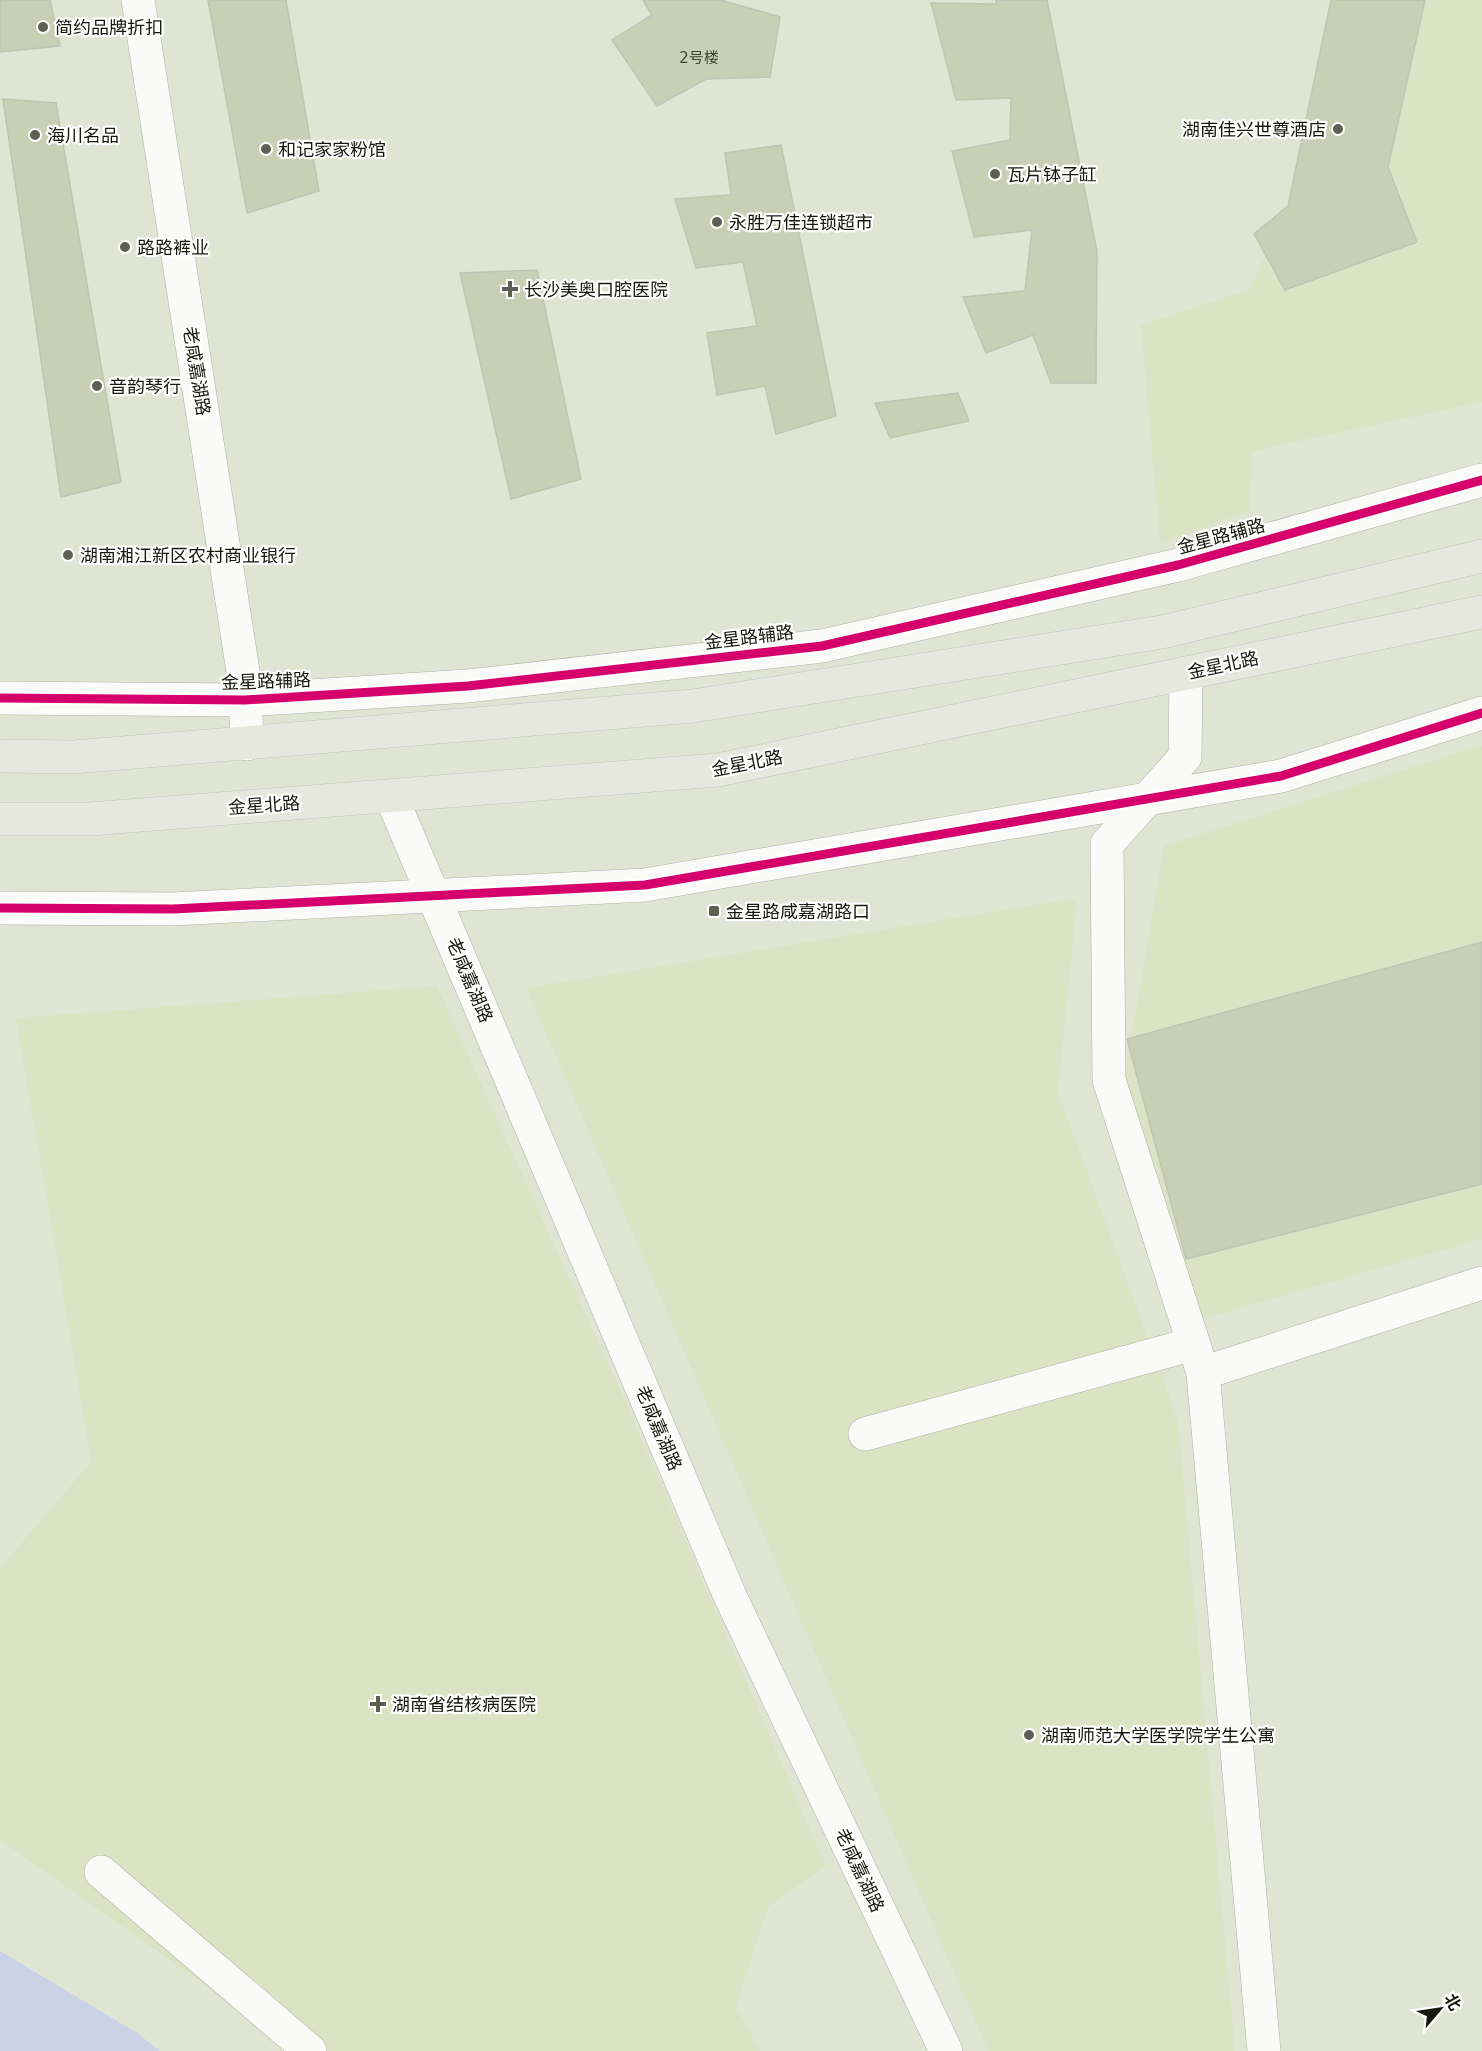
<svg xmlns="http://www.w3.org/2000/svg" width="1482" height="2051" font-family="'DejaVu Sans','Noto Sans SC',sans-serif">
	<rect width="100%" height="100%" fill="#e0e4d2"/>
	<g fill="#dce3c4">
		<polygon points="1331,0 1482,0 1482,402 1253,451 1249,511 1160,544 1141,325 1249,290 1288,206"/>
		<polygon points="1482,745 1482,1239 1198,1320 1118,1114 1164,846"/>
		<polygon points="1077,898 1058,1092 1178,1420 1235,2051 988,2051 526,988"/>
		<polygon points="437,986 628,1408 826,1866 768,1907 736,2007 760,2051 299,2051 0,1840 0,1568 91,1462 16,1018"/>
	</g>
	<polygon fill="#ccd2e6" points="0,1951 137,2033 160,2051 0,2051"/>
	<g fill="#c9cfb4" stroke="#c0c4b5" stroke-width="1.5">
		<polygon points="0,0 50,0 60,46 0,52"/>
		<polygon points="208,0 286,0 319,191 247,213"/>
		<polygon points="643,0 721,0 780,17 770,77 706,79 657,106 612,40 652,15"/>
		<polygon points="996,0 1047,0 1097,251 1096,383 1051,383 1033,335 986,353 963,297 1025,291 1032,230 974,237 952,151 1010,140 1011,98 956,100 931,3 996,4"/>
		<polygon points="1331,0 1425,0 1388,167 1417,242 1285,290 1254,234 1288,206"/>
		<polygon points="3,99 56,103 121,482 61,497"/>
		<polygon points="781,145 836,416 776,434 765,386 717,395 707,333 757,326 743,262 696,268 675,199 731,195 725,153"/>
		<polygon points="537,270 581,479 511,499 460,273"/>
		<polygon points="958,393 969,421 890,438 875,403"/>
		<polygon points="1482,942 1482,1184 1186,1259 1127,1039"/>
	</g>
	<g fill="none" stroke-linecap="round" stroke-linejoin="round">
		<g stroke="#afb2a4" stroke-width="34">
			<g id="minor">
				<polyline points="138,0 245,684 247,744"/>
				<polyline points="1186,673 1185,757 1107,844 1109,1080 1203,1373 1264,2051"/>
				<polyline points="0,698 245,700 468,686 822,646 1178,565 1482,480"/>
				<polyline points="391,796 730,1596 946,2051"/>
				<polyline points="0,908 173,909 645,885 1281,776 1482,713"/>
				<polyline points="1203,1373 1482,1283"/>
				<polyline points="865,1434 1193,1344"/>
				<polyline points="101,1872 310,2051"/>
			</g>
		</g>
		<g stroke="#c1c3ba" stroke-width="34">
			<g id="major">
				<polyline points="0,756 74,757 693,706 1162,632 1482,556"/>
				<polyline points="0,819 90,819 718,770 1482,612"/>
			</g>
		</g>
		<use href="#minor" stroke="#fafbf8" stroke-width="33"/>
		<use href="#major" stroke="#e6e8dd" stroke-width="33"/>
		<g stroke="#fff" stroke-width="13">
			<g id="cycleway">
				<polyline points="0,698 245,700 468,686 822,646 1178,565 1482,480"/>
				<polyline points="0,908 173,909 645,885 1281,776 1482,713"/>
			</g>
		</g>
		<use href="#cycleway" stroke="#d6006c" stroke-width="9"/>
	</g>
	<g fill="#5c5f51" stroke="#fff" stroke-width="2">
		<circle cx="43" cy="27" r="6"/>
		<circle cx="1338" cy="129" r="6"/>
		<circle cx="35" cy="135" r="6"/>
		<circle cx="266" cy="149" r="6"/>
		<circle cx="995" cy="174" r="6"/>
		<circle cx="717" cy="222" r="6"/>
		<circle cx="125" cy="247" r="6"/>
		<path d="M507 280h6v6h6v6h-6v6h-6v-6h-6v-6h6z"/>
		<circle cx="97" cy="386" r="6"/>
		<circle cx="68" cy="555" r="6"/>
		<rect x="708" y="905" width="12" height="12" rx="3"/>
		<path d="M375 1695h6v6h6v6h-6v6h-6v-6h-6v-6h6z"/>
		<circle cx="1029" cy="1735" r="6"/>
	</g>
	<g text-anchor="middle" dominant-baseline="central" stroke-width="4.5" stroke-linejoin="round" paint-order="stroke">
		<g font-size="15" fill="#424636">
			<text x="699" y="58">2号楼</text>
		</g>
		<g font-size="18" fill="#15180c" stroke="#fff" text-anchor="start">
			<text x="55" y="27">简约品牌折扣</text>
			<text x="1326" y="129" text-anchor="end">湖南佳兴世尊酒店</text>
			<text x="47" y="135">海川名品</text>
			<text x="278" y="149">和记家家粉馆</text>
			<text x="1007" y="174">瓦片钵子缸</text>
			<text x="729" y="222">永胜万佳连锁超市</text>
			<text x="137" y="247">路路裤业</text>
			<text x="524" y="289">长沙美奥口腔医院</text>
			<text x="109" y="386">音韵琴行</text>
			<text x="80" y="555">湖南湘江新区农村商业银行</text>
			<text x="726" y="911">金星路咸嘉湖路口</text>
			<text x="392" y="1704">湖南省结核病医院</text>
			<text x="1041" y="1735">湖南师范大学医学院学生公寓</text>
		</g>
		<g font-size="18" fill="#15180c" stroke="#fff">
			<text transform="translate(197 371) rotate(81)">老咸嘉湖路</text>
			<text transform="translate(1221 536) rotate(-15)">金星路辅路</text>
			<text transform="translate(749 637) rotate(-7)">金星路辅路</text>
			<text transform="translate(1223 665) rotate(-12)">金星北路</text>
			<text transform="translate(266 681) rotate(-2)">金星路辅路</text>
			<text transform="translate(747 763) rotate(-11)">金星北路</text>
			<text transform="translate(264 805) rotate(-4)">金星北路</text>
			<text transform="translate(470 980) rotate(67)">老咸嘉湖路</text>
			<text transform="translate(659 1428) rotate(67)">老咸嘉湖路</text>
			<text transform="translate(860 1870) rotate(65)">老咸嘉湖路</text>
		</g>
	</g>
	<g transform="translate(1440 2009) rotate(61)" stroke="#ffffff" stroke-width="4.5" paint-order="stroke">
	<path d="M0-4.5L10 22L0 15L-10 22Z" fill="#15180c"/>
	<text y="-9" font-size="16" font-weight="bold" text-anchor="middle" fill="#15180c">北</text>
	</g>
</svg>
